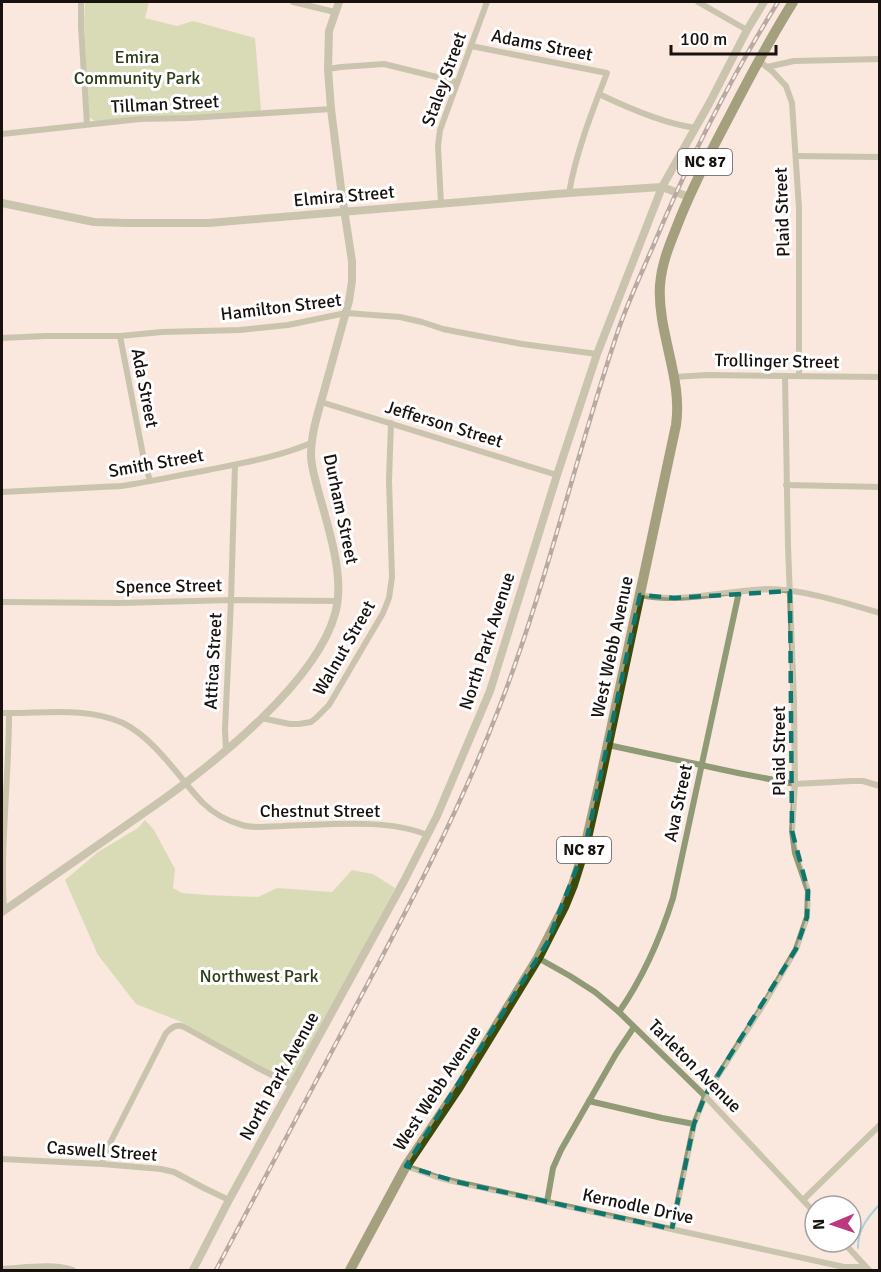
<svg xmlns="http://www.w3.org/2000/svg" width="881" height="1272" font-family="Signika,sans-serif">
	<rect width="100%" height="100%" fill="#fae7dd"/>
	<g fill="#b2cd8b">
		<polygon points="85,2 149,2 145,18 177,26 193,21 255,38 261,109 259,112 95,121 89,117 84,23"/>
		<polygon points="145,820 154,830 175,869 173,888 182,893 207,895 258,897 277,888 332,892 352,870 373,874 395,888 312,1044 290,1081 258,1066 179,1021 136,1004 98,955 65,880 98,852 138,828"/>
	</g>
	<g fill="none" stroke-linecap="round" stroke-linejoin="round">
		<path stroke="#45b4df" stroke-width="2" d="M858 1248C858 1229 867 1218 880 1204"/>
		<g stroke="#909a76" stroke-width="6">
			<polyline points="81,2 81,26 87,124"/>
			<polyline points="293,2 335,12"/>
			<polyline points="698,2 747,30"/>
			<path d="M471 46 607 73C592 112 576 152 569 193"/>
			<polyline points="758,60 773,72 786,86 792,103 799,208 799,376"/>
			<polyline points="767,67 794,61 880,59"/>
			<polyline points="328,69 341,67 384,64 457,82"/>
			<path d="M599 94C628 108 665 124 696 128"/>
			<polyline points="2,134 140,119 189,118 331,109"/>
			<polyline points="796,156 880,157"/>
			<polyline points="441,204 438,146 440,130 487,2"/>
			<polyline points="120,336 144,460 150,481"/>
			<polyline points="2,338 45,336 120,336 162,332 240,330 288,325 346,313 400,317 422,322 443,329 458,332 522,344 597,354"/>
			<polyline points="674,377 707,375 880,377"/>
			<polyline points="321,402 557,475"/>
			<polyline points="786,485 880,487"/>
			<path d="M2 492 121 486C150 482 179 475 208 470 242 463 279 457 311 443"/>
			<path d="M640 595C683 604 725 590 768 589 802 589 846 603 880 613"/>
			<polyline points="2,602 120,603 231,600 337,601"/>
			<path d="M2 713C41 714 86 706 123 723 149 736 170 764 188 786 193 792 198 798 203 803 214 814 228 821 242 825 255 829 270 826 283 826 325 825 389 818 427 835"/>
			<polyline points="261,718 290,724 299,724 311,722 316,718 329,705 383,613 389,598 392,577 389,480 391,423"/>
			<polyline points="608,745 738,773 795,784 852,781 863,781 880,786"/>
			<polyline points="226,750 225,729 231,600 235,465"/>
			<path d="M4 910C0 845 9 779 9 713"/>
			<polyline points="538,958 570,976 595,992 619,1012 705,1096 815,1213"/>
			<path d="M619 1012C642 979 661 936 673 898L739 592"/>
			<polyline points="589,1101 662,1118 694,1124"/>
			<polyline points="2,1159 102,1164 161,1169 174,1172 204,1188 229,1200"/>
			<path d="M102 1164 105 1153 166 1033C172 1027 176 1024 184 1027L256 1067 292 1085"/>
			<polyline points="406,1166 440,1178 457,1182 844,1267 865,1267"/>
			<polyline points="803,1200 880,1125"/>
			<polyline points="547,1202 553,1168 561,1150 616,1054 634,1027"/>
			<polyline points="672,1229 694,1124 705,1096 765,1002 796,949 807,917 808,891 795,853 792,831 795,784 794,701 788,546 785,377"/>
			<polyline points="843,1242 869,1270"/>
			<path d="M2 1269C24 1268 52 1263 73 1270"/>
		</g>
		<g stroke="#909a76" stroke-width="8">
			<polyline points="2,203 94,222 129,223 209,223 569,193 662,187 689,197"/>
			<path d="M2 912 161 801C217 761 316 682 335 614 339 600 339 584 337 569 334 543 325 516 318 490 315 479 311 466 311 455 311 431 320 407 326 384 334 356 341 329 349 301L352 281V261L342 196 331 109 328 69 329 31 339 2"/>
			<polyline points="193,1270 229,1200 404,881 437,816 490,691 557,475 597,354 662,187 710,102 747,30 764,2"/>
		</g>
		<path stroke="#3d4a0a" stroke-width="10" d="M350 1270 406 1166 459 1087 538 958 564 907 573 885 585 847 600 781 676 425C683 378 657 332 660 285 662 260 672 239 681 216 695 182 712 149 729 117 749 78 770 39 793 2"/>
		<g stroke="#6a5e59" stroke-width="4.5">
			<path id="rail" d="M216 1270C261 1186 305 1101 350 1017 404 916 458 815 499 708 547 584 576 454 619 328 629 300 642 272 654 244 689 160 730 79 778 2"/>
		</g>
		<use href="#rail" stroke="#fff" stroke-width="2" stroke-dasharray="7" stroke-linecap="butt"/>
	</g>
	<path d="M0 0H881V1272H0ZM790 591 792 831 808 891 807 917 796 949 705 1096 694 1124 672 1229 457 1182 406 1166 547 943 585 847 640 595 674 598Z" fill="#fae7dd" fill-opacity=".55" fill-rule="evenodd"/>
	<path fill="none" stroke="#0f766e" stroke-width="4.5" stroke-dasharray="12 8" stroke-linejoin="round" d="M790 591 792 831 808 891 807 917 796 949 705 1096 694 1124 672 1229 457 1182 406 1166 547 943 585 847 640 595 674 598Z"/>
	<g text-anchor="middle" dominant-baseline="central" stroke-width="6" stroke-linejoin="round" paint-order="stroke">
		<g fill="#fff" stroke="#5d5856" stroke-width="1.5">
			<rect x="678" y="149" width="54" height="26" rx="4.5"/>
			<rect x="557" y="837" width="54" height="26" rx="4.5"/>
		</g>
		<g font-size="16" font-weight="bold" fill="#18110e">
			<text x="705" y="162">NC 87</text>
			<text x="584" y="850">NC 87</text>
		</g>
		<g font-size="18" fill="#18110e" stroke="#fff">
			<text transform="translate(542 45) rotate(11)">Adams Street</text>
			<text transform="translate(444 79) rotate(-70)">Staley Street</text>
			<text transform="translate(165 104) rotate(-3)">Tillman Street</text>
			<text transform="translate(344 196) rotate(-5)">Elmira Street</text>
			<text transform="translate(782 212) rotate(-92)">Plaid Street</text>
			<text transform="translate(281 307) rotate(-7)">Hamilton Street</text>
			<text transform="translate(777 361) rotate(1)">Trollinger Street</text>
			<text transform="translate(145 388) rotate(79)">Ada Street</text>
			<text transform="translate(444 424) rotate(17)">Jefferson Street</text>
			<text transform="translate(156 463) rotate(-10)">Smith Street</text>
			<text transform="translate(341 509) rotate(78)">Durham Street</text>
			<text transform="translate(169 586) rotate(-1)">Spence Street</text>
			<text transform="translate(487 641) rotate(-72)">North Park Avenue</text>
			<text transform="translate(612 647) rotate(-78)">West Webb Avenue</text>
			<text transform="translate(344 648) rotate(-60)">Walnut Street</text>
			<text transform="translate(213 661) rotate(-87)">Attica Street</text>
			<text transform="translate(779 751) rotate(-90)">Plaid Street</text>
			<text transform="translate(678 803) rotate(-78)">Ava Street</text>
			<text x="320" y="811">Chestnut Street</text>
			<text transform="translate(695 1066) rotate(45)">Tarleton Avenue</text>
			<text transform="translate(279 1076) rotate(-61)">North Park Avenue</text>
			<text transform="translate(437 1088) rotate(-57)">West Webb Avenue</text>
			<text transform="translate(102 1151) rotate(4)">Caswell Street</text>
			<text transform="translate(638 1206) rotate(12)">Kernodle Drive</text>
		</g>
		<g font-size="18" fill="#2e3b18" stroke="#fff">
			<text x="137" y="57">Emira<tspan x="137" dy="21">Community Park</tspan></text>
			<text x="259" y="976">Northwest Park</text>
		</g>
	</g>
	<rect width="881" height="1272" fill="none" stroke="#18110e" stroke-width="6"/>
	<g transform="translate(833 1224) rotate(268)"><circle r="28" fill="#ffffff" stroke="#a3a09f" stroke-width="1.5"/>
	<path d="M0-4.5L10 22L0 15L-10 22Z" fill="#bd397e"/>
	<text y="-9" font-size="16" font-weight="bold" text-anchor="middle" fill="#18110e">N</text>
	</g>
	<path d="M671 45v9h105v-9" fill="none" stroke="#18110e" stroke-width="3"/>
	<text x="680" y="45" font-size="18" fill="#18110e" stroke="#ffffff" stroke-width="4.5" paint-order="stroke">100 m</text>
</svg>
